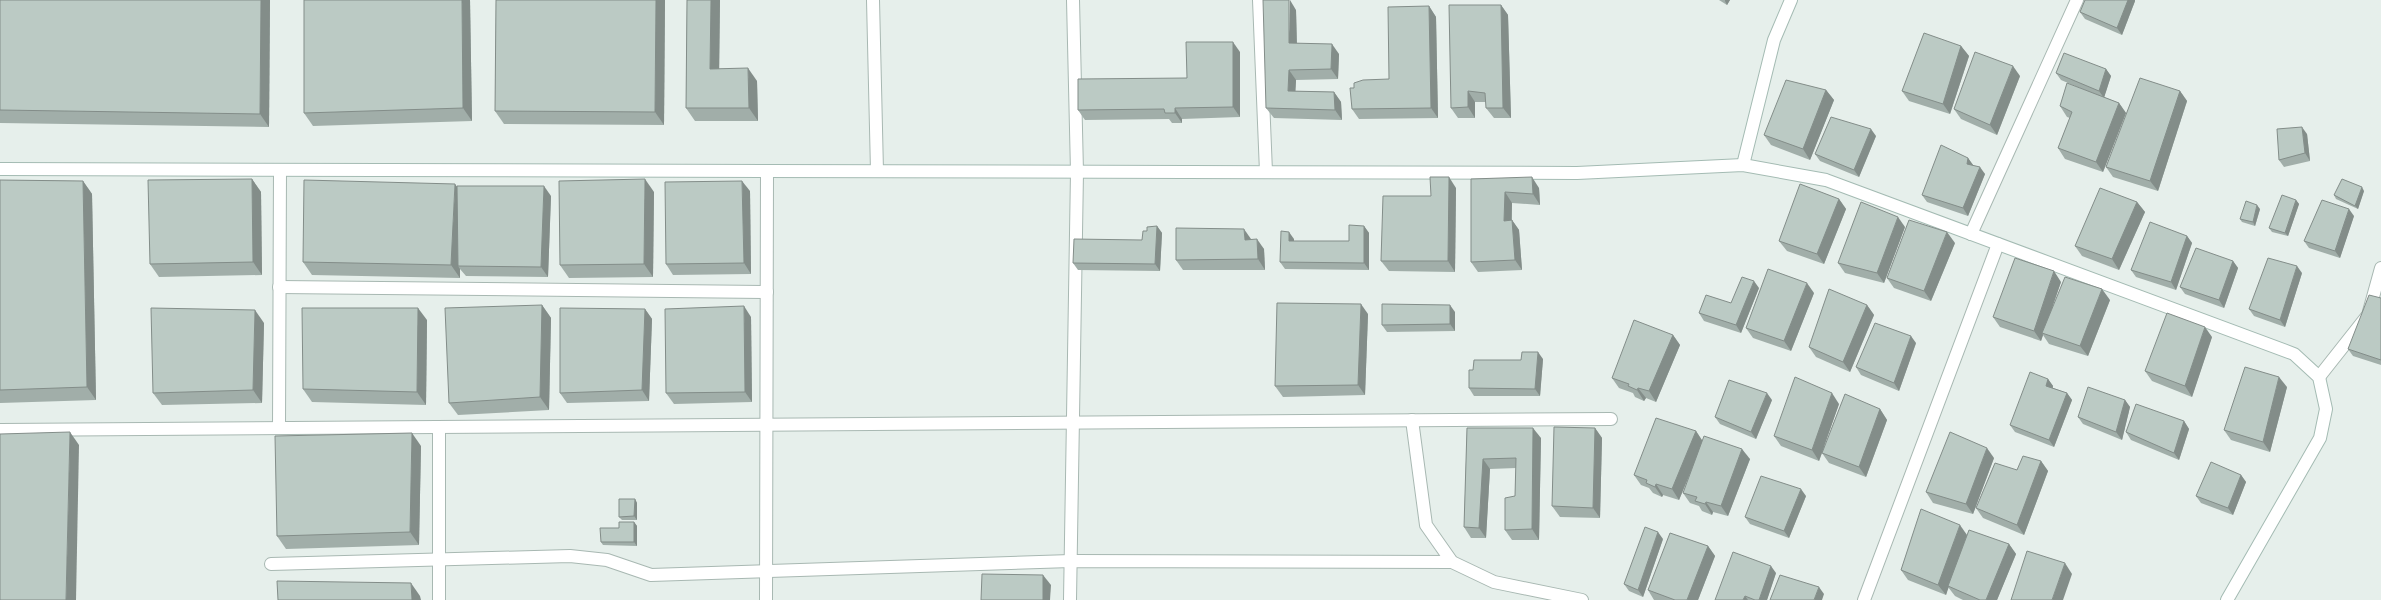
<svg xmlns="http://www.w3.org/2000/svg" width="2381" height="600" font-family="'Varela Round',sans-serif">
	<rect width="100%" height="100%" fill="#e6efeb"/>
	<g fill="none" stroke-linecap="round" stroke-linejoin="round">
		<g stroke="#a8b8b2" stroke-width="14">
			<g id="street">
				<polyline points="873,0 877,171"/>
				<polyline points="1259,0 1266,172"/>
				<polyline points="1971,234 2077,0"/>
				<polyline points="279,287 767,292"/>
				<polyline points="2319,377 2368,315 2381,268"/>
				<polyline points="1412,420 1426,525 1452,562 1494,582 1582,600"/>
				<polyline points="439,427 439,600"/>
				<polyline points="279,428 280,170"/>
				<polyline points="0,430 1611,419"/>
				<polyline points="271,564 570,556 607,560 651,575 1071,561 1452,562"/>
				<polyline points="766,600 767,171"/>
				<polyline points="1070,600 1077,172 1073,0"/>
				<polyline points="1864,600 1998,244"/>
			</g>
		</g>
		<g stroke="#a4bbb3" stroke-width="14">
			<g id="secondary">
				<polyline points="1743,165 1774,40 1791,0"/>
				<polyline points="0,169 1577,173 1743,165 1826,180 2294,354 2319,377 2326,409 2320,438 2227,600"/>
			</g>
		</g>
		<use href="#street" stroke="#fff" stroke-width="12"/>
		<use href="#secondary" stroke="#fff" stroke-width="12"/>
	</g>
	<g fill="#a1aea9">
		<polygon points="0,0 270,0 269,127 0,123"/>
		<polygon points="470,0 472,121 313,126 304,113"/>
		<polygon points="496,0 665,0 664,125 504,124 495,111"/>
		<polygon points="687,0 720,0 719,69 757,81 758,121 695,121 686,108"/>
		<polygon points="1719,0 1730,0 1727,5"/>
		<polygon points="2085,0 2135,0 2135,1 2122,35 2085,19 2080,12"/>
		<polygon points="1501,5 1508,15 1511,118 1494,118 1486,108 1486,102 1475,102 1475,118 1458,118 1451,108"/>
		<polygon points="1429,6 1436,17 1438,118 1359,119 1352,109 1354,88 1389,79"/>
		<polygon points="1296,10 1297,43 1339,54 1338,79 1296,80 1295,91 1334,92 1341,102 1342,120 1274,118 1266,108"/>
		<polygon points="1961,46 1969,56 1950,114 1909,101 1902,91"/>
		<polygon points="1240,52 1240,117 1182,119 1182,123 1172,123 1169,119 1085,120 1078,110 1187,78"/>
		<polygon points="2106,69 2111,76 2104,97 2119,103 2126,113 2103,172 2065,159 2058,148 2070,118 2067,117 2060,106 2087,91 2061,80 2056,73"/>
		<polygon points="2020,76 1997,135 1961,119 1954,109"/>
		<polygon points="1826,90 1834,100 1810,160 1771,145 1764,135"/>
		<polygon points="2180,91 2187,101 2158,191 2113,177 2106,167"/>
		<polygon points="2307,134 2310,161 2284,167 2279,160"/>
		<polygon points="1876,136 1859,177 1820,161 1815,154"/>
		<polygon points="1968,158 1973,165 1973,166 1985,174 1968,216 1927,202 1922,195"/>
		<polygon points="252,179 261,192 262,275 159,277 150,264"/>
		<polygon points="1471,179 1539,188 1540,205 1512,203 1512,220 1519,230 1522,270 1478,272 1471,262"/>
		<polygon points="0,180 83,181 92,194 96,400 0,403"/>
		<polygon points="1456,188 1455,272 1389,271 1381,261 1431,196"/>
		<polygon points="750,191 751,274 673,275 666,264"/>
		<polygon points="2364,191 2358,209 2336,199 2334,195"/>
		<polygon points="654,192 653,277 569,278 560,265"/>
		<polygon points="551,196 548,277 466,276 460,269 460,278 312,275 303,262"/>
		<polygon points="1839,199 1846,209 1824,264 1787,251 1779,241"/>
		<polygon points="2296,200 2299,204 2288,236 2272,232 2269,228"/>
		<polygon points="2137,202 2145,212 2119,270 2082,256 2075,246"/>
		<polygon points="2260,209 2255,226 2242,222 2240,219"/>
		<polygon points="2354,216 2340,258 2309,248 2304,241"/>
		<polygon points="1157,226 1162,233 1160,271 1078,270 1073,263 1142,240 1147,231"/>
		<polygon points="1364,226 1369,233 1369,270 1285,269 1280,262 1294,239 1294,241 1349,241"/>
		<polygon points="1905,227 1884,283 1845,273 1838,263"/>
		<polygon points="2187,236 2192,243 2176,290 2136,277 2131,270"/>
		<polygon points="1251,239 1264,249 1265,270 1183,270 1176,260"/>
		<polygon points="1955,243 1931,301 1894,288 1887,278"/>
		<polygon points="2233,261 2238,268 2224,308 2185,294 2180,287"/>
		<polygon points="2302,273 2285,327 2254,316 2249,309"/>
		<polygon points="2061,282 2053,305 2110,300 2088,356 2049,344 2043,335 2041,341 2000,327 1993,317"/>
		<polygon points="1759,288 1741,333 1704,321 1699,313 1731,303"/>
		<polygon points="1814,293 1791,351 1753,338 1746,328"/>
		<polygon points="2381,298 2381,365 2353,356 2348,349"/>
		<polygon points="542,305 551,318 549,410 458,415 449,403"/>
		<polygon points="1867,305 1874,315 1850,372 1816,357 1809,347"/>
		<polygon points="645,309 652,319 649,401 567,403 560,393"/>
		<polygon points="1455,312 1455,331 1387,332 1382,325"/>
		<polygon points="1368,314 1365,395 1283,397 1275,386"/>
		<polygon points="751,317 752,402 674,404 666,393"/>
		<polygon points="427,320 426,405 312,402 303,389"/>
		<polygon points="264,323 262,403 162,405 153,393"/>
		<polygon points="1673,335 1680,345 1656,402 1646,398 1644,401 1635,397 1633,393 1619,388 1612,378"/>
		<polygon points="2212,337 2192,397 2152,381 2145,371"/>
		<polygon points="1916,343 1899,391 1861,375 1856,367"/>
		<polygon points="1543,359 1540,396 1474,396 1469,388 1473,370 1521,360"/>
		<polygon points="2048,379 2053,386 2053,388 2067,393 2072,400 2054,447 2015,432 2010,425"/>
		<polygon points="2287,387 2270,452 2231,440 2224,430"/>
		<polygon points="1772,400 1756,439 1720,424 1715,417"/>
		<polygon points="2125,400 2130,407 2122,440 2083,424 2078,417"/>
		<polygon points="1839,404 1824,446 1880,409 1887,420 1866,477 1829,463 1822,453 1819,461 1781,446 1774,436"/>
		<polygon points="2184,421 2189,429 2179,460 2131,440 2126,432"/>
		<polygon points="1467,428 1541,438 1539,540 1512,540 1505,530 1515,496 1516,468 1490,469 1486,538 1471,538 1464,527"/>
		<polygon points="1595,428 1602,438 1600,518 1560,517 1552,506"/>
		<polygon points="1696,431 1702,440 1750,459 1728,516 1713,512 1712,515 1702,511 1699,506 1690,503 1683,493 1692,469 1679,500 1663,495 1662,497 1653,493 1649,488 1641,485 1634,475"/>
		<polygon points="421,446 419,545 286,549 277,536"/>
		<polygon points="1994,458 1973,514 1933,503 1926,492"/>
		<polygon points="2041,461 2048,471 2024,535 1983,518 1976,508 2017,470"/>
		<polygon points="2241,475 2246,482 2233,515 2201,503 2196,496"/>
		<polygon points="1806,496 1789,538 1750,524 1745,517"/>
		<polygon points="635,499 637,503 637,520 622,520 619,517"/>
		<polygon points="634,522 637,526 637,546 603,545 601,542 619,528"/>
		<polygon points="1967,535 2009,544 2016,554 1997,600 1963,600 1955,596 1948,587 1946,595 1908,580 1901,570"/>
		<polygon points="1663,539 1643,597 1629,591 1624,584"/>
		<polygon points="1708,546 1715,556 1698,600 1654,600 1648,590"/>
		<polygon points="1776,573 1767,600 1715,600"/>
	</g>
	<g fill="#838d89">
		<polygon points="261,0 270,0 269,127 260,114"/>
		<polygon points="462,0 470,0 472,121 463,108"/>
		<polygon points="656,0 665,0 664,125 655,112"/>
		<polygon points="711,0 720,0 719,82 710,69"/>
		<polygon points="1290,0 1296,10 1297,53 1289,43"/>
		<polygon points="1725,0 1730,0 1727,5 1725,1"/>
		<polygon points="2128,0 2135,0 2135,1 2122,35 2117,28"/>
		<polygon points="1501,5 1508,15 1511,118 1503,108"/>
		<polygon points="1429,6 1436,17 1438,118 1431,108"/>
		<polygon points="1233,42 1240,52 1240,117 1233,107"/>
		<polygon points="1332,44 1339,54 1338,79 1331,69"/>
		<polygon points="1961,46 1969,56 1950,114 1943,104"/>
		<polygon points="2013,66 2020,76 1997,135 1990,125"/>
		<polygon points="748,68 757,81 758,121 749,108"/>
		<polygon points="2106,69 2111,76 2104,98 2099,91"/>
		<polygon points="1289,70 1296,80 1295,102 1288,91"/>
		<polygon points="1826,90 1834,100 1810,160 1803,149"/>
		<polygon points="1468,91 1475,102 1475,118 1468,107"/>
		<polygon points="2180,91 2187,101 2158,191 2150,181"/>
		<polygon points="1334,92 1341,102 1342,120 1335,110"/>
		<polygon points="2119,103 2126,113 2103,172 2096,162"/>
		<polygon points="1175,108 1182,119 1182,123 1175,113"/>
		<polygon points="2302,127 2307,134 2310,161 2305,153"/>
		<polygon points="1871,129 1876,136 1859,177 1854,170"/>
		<polygon points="1968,158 1973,165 1972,171 1967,164"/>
		<polygon points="1980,167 1985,174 1968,216 1963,208"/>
		<polygon points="1449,177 1456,188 1455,272 1448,261"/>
		<polygon points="1532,177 1539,188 1540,205 1533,194"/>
		<polygon points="252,179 261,192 262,275 253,262"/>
		<polygon points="645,179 654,192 653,277 644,264"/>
		<polygon points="83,181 92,194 96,400 87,387"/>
		<polygon points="742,181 750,191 751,274 744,263"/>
		<polygon points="455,184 464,196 458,266 460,269 460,278 451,265"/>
		<polygon points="544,186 551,196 548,277 541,267"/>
		<polygon points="2362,187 2364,191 2358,209 2355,206"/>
		<polygon points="1505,192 1512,203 1511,231 1504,221"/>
		<polygon points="1839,199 1846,209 1824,264 1817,254"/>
		<polygon points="2296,200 2299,204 2288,236 2285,233"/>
		<polygon points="2137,202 2145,212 2119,270 2112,259"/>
		<polygon points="2257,205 2260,209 2255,226 2253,222"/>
		<polygon points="2349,209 2354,216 2340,258 2335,251"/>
		<polygon points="1898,217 1905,227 1884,283 1877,273"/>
		<polygon points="1512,220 1519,230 1522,270 1515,260"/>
		<polygon points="1157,226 1162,233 1160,271 1155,264"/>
		<polygon points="1364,226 1369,233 1369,270 1364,263"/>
		<polygon points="1244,229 1251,239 1252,250 1245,240"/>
		<polygon points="1289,232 1294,239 1294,248 1289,241"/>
		<polygon points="1947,232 1955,243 1931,301 1924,291"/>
		<polygon points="2187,236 2192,243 2176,290 2171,282"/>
		<polygon points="1257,239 1264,249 1265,270 1258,259"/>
		<polygon points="2233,261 2238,268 2224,308 2219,300"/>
		<polygon points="2297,266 2302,273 2285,327 2280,320"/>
		<polygon points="2054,271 2061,282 2043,334 2042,333 2043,335 2041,341 2034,331"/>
		<polygon points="1754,281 1759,288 1741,333 1736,325"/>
		<polygon points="1807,283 1814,293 1791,351 1784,341"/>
		<polygon points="2102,289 2110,300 2088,356 2080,346"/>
		<polygon points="1361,304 1368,314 1365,395 1358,385"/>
		<polygon points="542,305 551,318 549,410 540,397"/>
		<polygon points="1450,305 1455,312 1455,331 1450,324"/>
		<polygon points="1867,305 1874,315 1850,372 1843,362"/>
		<polygon points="744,306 751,317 752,402 745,392"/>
		<polygon points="418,308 427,320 426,405 417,392"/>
		<polygon points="645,309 652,319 649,401 642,390"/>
		<polygon points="255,310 264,323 262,403 253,390"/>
		<polygon points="2205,327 2212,337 2192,397 2185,386"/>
		<polygon points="1673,335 1680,345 1656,402 1649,391"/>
		<polygon points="1911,336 1916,343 1899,391 1894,383"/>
		<polygon points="1538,352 1543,359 1540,396 1535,389"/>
		<polygon points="2279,377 2287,387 2270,452 2263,442"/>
		<polygon points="2048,379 2053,386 2051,393 2046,386"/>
		<polygon points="1638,388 1646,398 1644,401 1637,390"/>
		<polygon points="1767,393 1772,400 1756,439 1751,432"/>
		<polygon points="1832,393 1839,404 1819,461 1812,450"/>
		<polygon points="2067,393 2072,400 2054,447 2049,440"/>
		<polygon points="2125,400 2130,407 2122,440 2116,432"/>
		<polygon points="1880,409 1887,420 1866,477 1859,467"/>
		<polygon points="2184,421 2189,429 2179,460 2174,453"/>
		<polygon points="1533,428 1541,438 1539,540 1532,529"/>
		<polygon points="1595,428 1602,438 1600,518 1593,508"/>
		<polygon points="1696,431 1703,442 1679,500 1672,489"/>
		<polygon points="70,432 79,445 76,600 66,600"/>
		<polygon points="412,433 421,446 419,545 410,532"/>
		<polygon points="1987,448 1994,458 1973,514 1966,504"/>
		<polygon points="1742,449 1750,459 1728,516 1721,506"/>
		<polygon points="1483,459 1490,469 1486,538 1479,528"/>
		<polygon points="2041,461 2048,471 2024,535 2017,525"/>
		<polygon points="2241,475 2246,482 2233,515 2228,508"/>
		<polygon points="1656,484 1663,495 1662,497 1655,487"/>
		<polygon points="1801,489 1806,496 1789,538 1784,531"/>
		<polygon points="635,499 637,503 637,520 634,516"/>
		<polygon points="1706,502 1713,512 1712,515 1705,504"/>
		<polygon points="634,522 637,526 637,546 634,542"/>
		<polygon points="1960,525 1967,535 1946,595 1938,585"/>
		<polygon points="1658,532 1663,539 1643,597 1638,590"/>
		<polygon points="2009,544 2016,554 1997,600 1986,600"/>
		<polygon points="1708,546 1715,556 1698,600 1687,600"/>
		<polygon points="2065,563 2072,574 2063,600 2052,600"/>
		<polygon points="1771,566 1776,573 1767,600 1759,600"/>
		<polygon points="1043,575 1051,585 1050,600 1043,600"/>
		<polygon points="411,583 420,596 421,600 412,600"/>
		<polygon points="1819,587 1824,594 1822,600 1814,600"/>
		<polygon points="1745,596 1748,600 1743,600"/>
	</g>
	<g fill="#bbcac4" stroke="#838d89">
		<polygon points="0,0 261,0 260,114 0,110"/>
		<polygon points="304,0 462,0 463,108 304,113"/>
		<polygon points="496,0 656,0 655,112 495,111"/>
		<polygon points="687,0 711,0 710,69 748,68 749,108 686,108"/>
		<polygon points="1263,0 1289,0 1289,43 1332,44 1331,69 1289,70 1288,91 1334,92 1335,110 1266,108"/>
		<polygon points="2085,0 2128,0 2117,28 2080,12"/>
		<polygon points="1449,5 1501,5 1503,108 1486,108 1485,93 1468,91 1468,107 1451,108"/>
		<polygon points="1429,6 1431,108 1352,109 1350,88 1354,88 1354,83 1363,80 1389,79 1388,7"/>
		<polygon points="1924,33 1961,46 1943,104 1902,91"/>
		<polygon points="1186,42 1233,42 1233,107 1175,108 1175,113 1165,113 1164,109 1078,110 1078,79 1187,78"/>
		<polygon points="1975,52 2013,66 1990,125 1954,109"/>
		<polygon points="2064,53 2106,69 2099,91 2056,73"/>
		<polygon points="2140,78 2180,91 2150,181 2106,167"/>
		<polygon points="1786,80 1826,90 1803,149 1764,135"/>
		<polygon points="2067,83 2119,103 2096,162 2058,148 2072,112 2060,106"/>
		<polygon points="1831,117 1871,129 1854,170 1815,154"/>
		<polygon points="2302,127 2305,153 2279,160 2277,129"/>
		<polygon points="1941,145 1968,158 1967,164 1980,167 1963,208 1922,195"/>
		<polygon points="1430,177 1449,177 1448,261 1381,261 1383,196 1431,196"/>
		<polygon points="1532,177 1533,194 1505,192 1504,221 1512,220 1515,260 1471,262 1471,179"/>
		<polygon points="252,179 253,262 150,264 148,180"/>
		<polygon points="645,179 644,264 560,265 559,181"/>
		<polygon points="2342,179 2362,187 2355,206 2334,195"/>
		<polygon points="0,180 83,181 87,387 0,390"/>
		<polygon points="304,180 455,184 451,265 303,262"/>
		<polygon points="742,181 744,263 666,264 665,182"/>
		<polygon points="1800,184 1839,199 1817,254 1779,241"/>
		<polygon points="457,186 544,186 541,267 458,266"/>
		<polygon points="2100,188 2137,202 2112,259 2075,246"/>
		<polygon points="2282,195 2296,200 2285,233 2269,228"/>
		<polygon points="2322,200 2349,209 2335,251 2304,241"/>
		<polygon points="2246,201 2257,205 2253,222 2240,219"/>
		<polygon points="1861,202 1898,217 1877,273 1838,263"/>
		<polygon points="1909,220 1947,232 1924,291 1887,278"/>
		<polygon points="2150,222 2187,236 2171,282 2131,270"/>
		<polygon points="1349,225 1364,226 1364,263 1280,262 1281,231 1289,232 1289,241 1349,241"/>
		<polygon points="1157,226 1155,264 1073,263 1074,239 1142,240 1143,231 1147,231 1147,227"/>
		<polygon points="1176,228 1244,229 1245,240 1257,239 1258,259 1176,260"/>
		<polygon points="2196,248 2233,261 2219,300 2180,287"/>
		<polygon points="2015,258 2054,271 2034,331 1993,317"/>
		<polygon points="2268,258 2297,266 2280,320 2249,309"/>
		<polygon points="1768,269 1807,283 1784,341 1746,328"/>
		<polygon points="1742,277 1754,281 1736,325 1699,313 1706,295 1731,303"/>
		<polygon points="2065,277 2102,289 2080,346 2042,333"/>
		<polygon points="1829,289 1867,305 1843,362 1809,347"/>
		<polygon points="2369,295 2381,298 2381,360 2348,349"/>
		<polygon points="1277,303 1361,304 1358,385 1275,386"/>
		<polygon points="1382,304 1450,305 1450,324 1382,325"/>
		<polygon points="542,305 540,397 449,403 445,308"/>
		<polygon points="744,306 745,392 666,393 665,309"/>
		<polygon points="151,308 255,310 253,390 153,393"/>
		<polygon points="302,308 418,308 417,392 303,389"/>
		<polygon points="560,308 645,309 642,390 560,393"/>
		<polygon points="2167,313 2205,327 2185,386 2145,371"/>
		<polygon points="1634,320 1673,335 1649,391 1638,388 1637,390 1628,386 1629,384 1612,378"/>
		<polygon points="1875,323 1911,336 1894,383 1856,367"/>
		<polygon points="1522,352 1538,352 1535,389 1469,388 1469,370 1473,370 1474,360 1521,360"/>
		<polygon points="2245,367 2279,377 2263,442 2224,430"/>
		<polygon points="2030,372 2048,379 2046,386 2067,393 2049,440 2010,425"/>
		<polygon points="1795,377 1832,393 1812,450 1774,436"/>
		<polygon points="1729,380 1767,393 1751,432 1715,417"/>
		<polygon points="2088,387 2125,400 2116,432 2078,417"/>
		<polygon points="1845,394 1880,409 1859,467 1822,453"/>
		<polygon points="2136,404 2184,421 2174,453 2126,432"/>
		<polygon points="1656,418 1696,431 1672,489 1656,484 1655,487 1646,483 1647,480 1634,475"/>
		<polygon points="1554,427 1595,428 1593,508 1552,506"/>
		<polygon points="1467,428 1533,428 1532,529 1505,530 1505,498 1515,496 1516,458 1483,459 1479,528 1464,527"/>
		<polygon points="70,432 66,600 0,600 0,434"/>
		<polygon points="1950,432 1987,448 1966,504 1926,492"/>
		<polygon points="412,433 410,532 277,536 275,436"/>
		<polygon points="1704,436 1742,449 1721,506 1706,502 1705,504 1695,501 1697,497 1683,493"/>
		<polygon points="2023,456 2041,461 2017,525 1976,508 1995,463 2017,470"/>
		<polygon points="2211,462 2241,475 2228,508 2196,496"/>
		<polygon points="1761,476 1801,489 1784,531 1745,517"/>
		<polygon points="619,499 635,499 634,516 619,517"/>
		<polygon points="1921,509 1960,525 1938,585 1901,570"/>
		<polygon points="619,522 634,522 634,542 601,542 600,528 619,528"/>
		<polygon points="1645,527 1658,532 1638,590 1624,584"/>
		<polygon points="1969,530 2009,544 1986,600 1980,600 1948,586"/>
		<polygon points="1670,533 1708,546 1687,600 1675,600 1648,590"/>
		<polygon points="2027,551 2065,563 2052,600 2011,600"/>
		<polygon points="1733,552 1771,566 1759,600 1755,600 1745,596 1743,600 1715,600"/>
		<polygon points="982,574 1043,575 1043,600 981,600"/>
		<polygon points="1780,575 1819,587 1814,600 1770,600"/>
		<polygon points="277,581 411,583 412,600 278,600"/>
	</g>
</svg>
